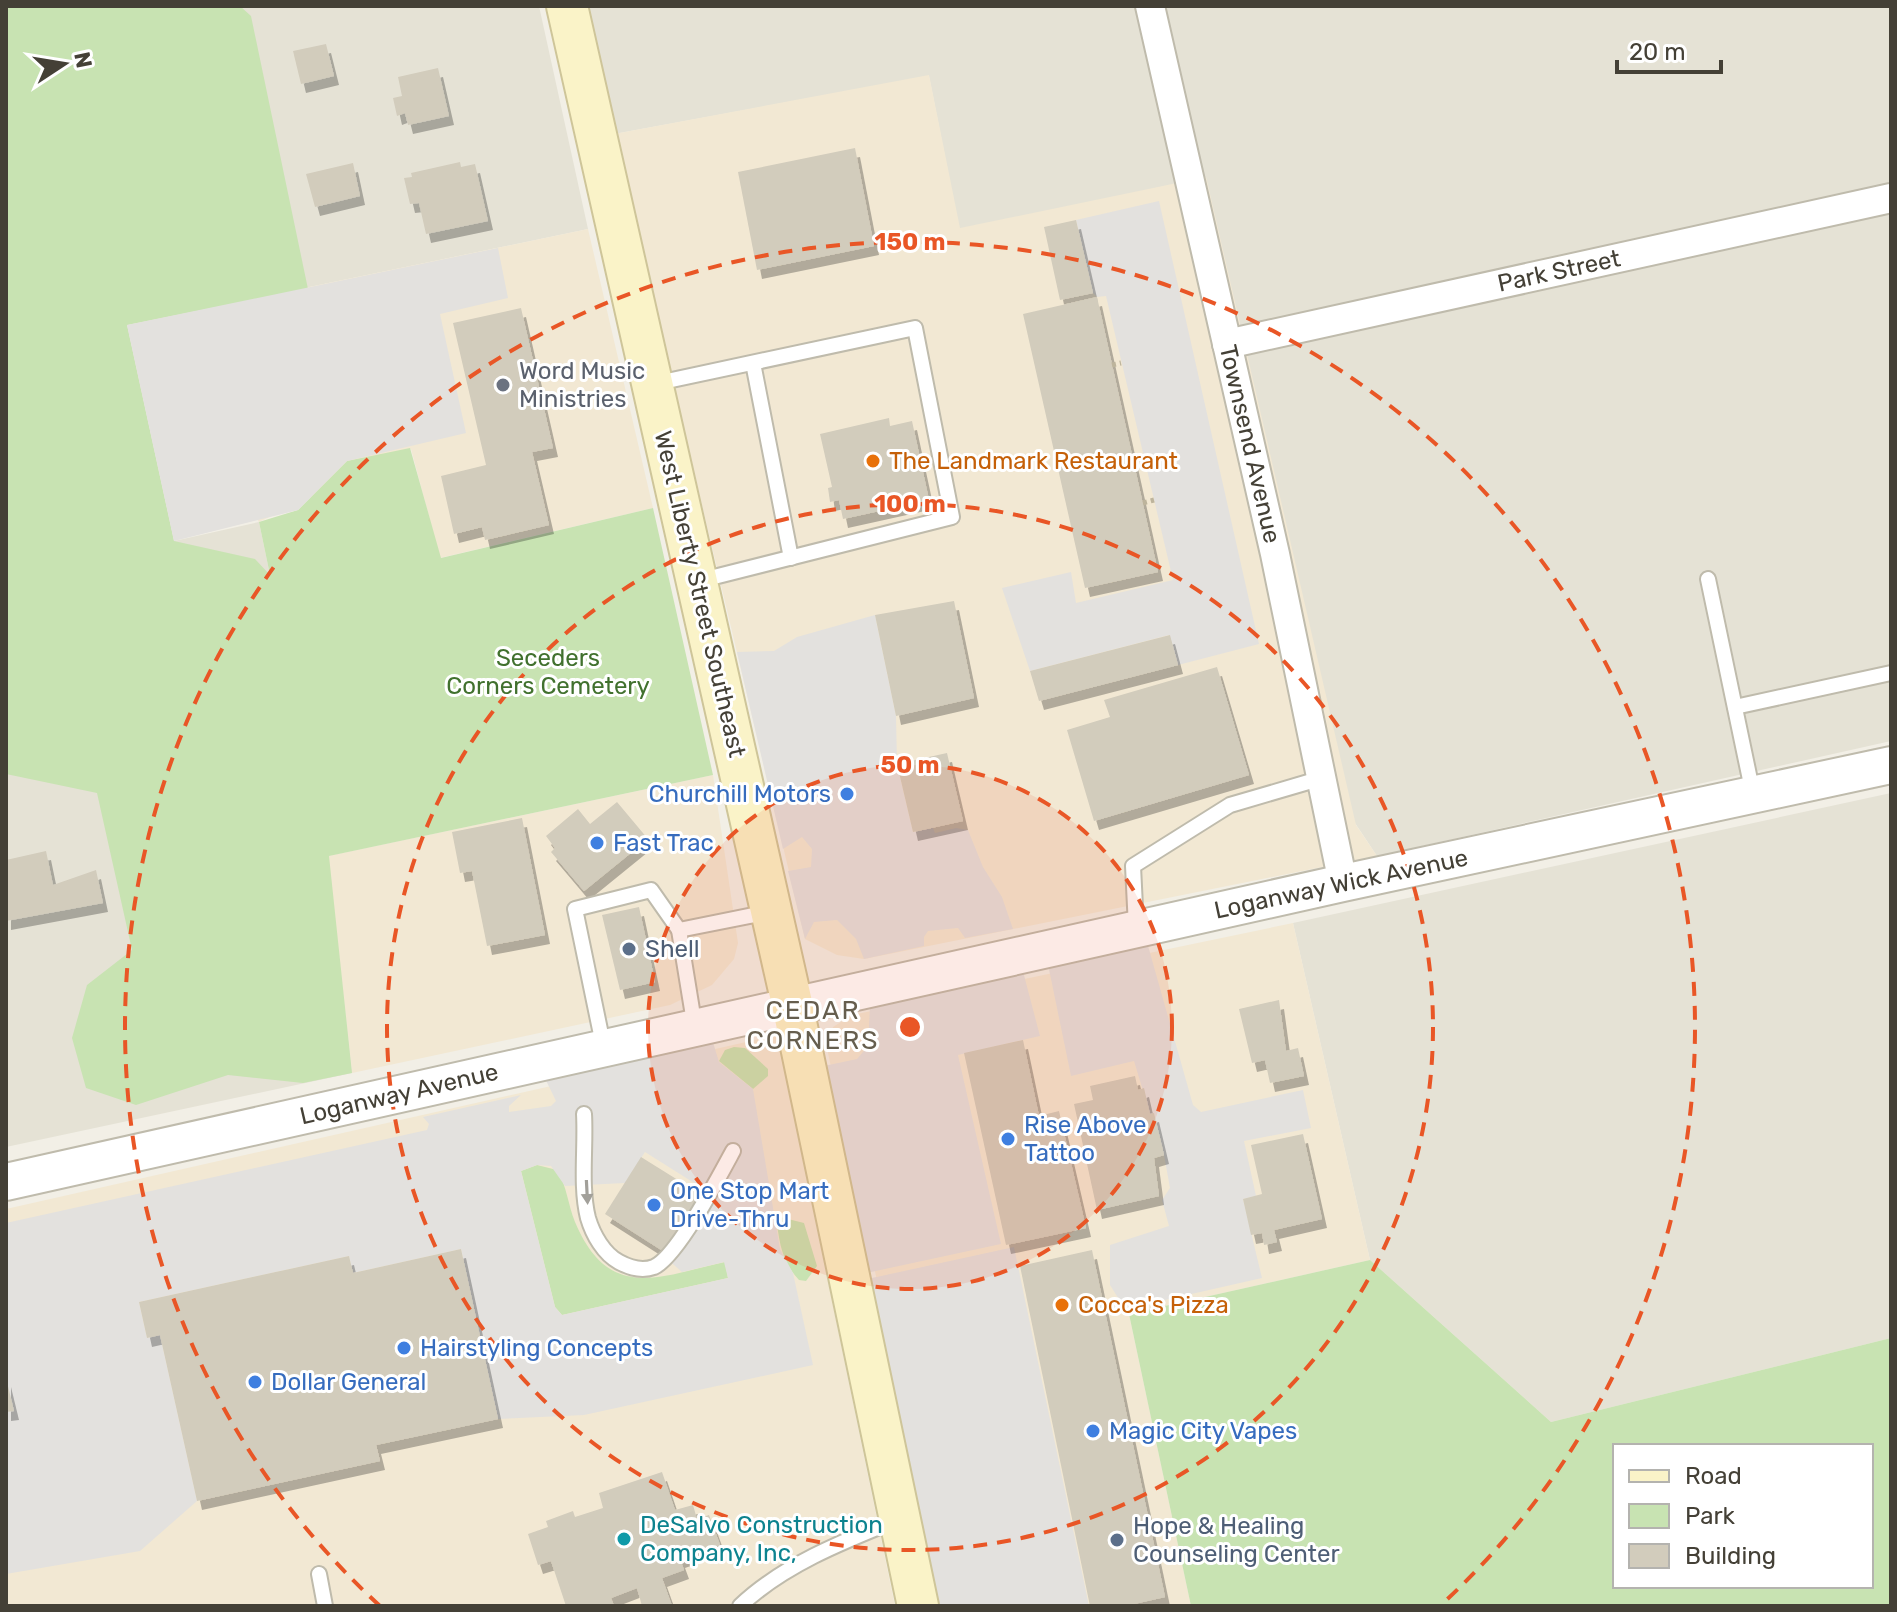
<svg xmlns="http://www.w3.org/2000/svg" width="1897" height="1612" font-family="Rubik,sans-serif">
	<defs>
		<filter id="shadow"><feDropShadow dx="5" dy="9" stdDeviation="0" flood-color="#0004"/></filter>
	</defs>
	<rect width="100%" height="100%" fill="#f2efe6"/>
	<g fill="#e5e2d5">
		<polygon points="6,6 539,6 588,229 127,325 174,541 259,522 328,856 352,1073 6,1147"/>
		<polygon points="585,6 1891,6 1891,741 1377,856 959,228 929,76 614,134"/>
		<polygon points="1891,793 1891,1338 1551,1422 1370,1260 1293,923"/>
	</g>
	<g fill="#f2e8d3">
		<polygon points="929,75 960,228 1206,177 1356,825 1377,856 864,959 837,955 805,939 614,134"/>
		<polygon points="588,229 653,508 440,558 411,449 259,522 127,325"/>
		<polygon points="713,775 738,943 734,959 712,985 670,1005 352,1073 328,856"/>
		<polygon points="1293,923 1370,1260 1129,1314 1191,1606 947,1606 828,1053 833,1027 852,1015"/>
		<polygon points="777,1035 895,1606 6,1606 6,1209"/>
	</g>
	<g fill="#c8e3b2" fill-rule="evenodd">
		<polygon points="6,6 240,6 251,16 308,289 127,325 174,541 255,559 270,575 259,522 298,510 347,461 410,448 441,558 653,508 713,775 329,856 352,1073 303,1083 228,1075 136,1105 86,1088 72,1038 87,985 132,950 97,793 6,774"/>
		<polygon points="734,1047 745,1048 768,1069 768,1076 753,1089 719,1061 725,1050"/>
		<path d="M537 1165 557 1170C567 1186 568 1205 575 1222 609 1302 658 1277 725 1262L728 1278 562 1315 555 1307 521 1171Z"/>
		<path d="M776 1216 804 1223 817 1266 806 1281 799 1280C781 1261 779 1240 776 1216Z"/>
		<path d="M1370 1260 1551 1422 1891 1338V1606H1191L1129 1314ZM1871 1446V1586H1615V1446Z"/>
	</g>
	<g fill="#e3e1de" fill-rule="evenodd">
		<polygon points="1159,201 1259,644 1178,665 1169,635 1030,671 1002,588 1071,572 1076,603 1173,580 1106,296 1097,297 1093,293 1076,220"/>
		<polygon points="498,248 508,298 440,314 466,433 347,461 298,510 174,541 127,325"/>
		<polygon points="875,615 896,716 897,764 913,832 933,828 935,833 956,828 968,830 983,867 1002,897 1013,929 965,938 958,928 928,931 924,937 924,946 864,959 856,939 837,920 814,922 805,939 788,871 811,867 812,849 802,837 783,849 737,652 774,651 797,637"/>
		<polygon points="1143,928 1193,1105 1201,1112 1303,1090 1311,1128 1244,1141 1256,1196 1243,1199 1262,1278 1125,1309 1110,1285 1110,1245 1169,1226 1162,1200 1170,1188 1164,1155 1154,1114 1150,1114 1134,1061 1071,1076 1045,950"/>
		<polygon points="1019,956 1040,1036 958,1055 1001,1244 848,1277 805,1070 857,1059 868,1046 870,1006"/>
		<path d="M708 1026 719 1062 753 1089 780 1249 793 1273 813 1365 584 1415 498 1419 461 1249 353 1273 349 1256 139 1302 147 1338 160 1335 197 1501 140 1551 6 1574V1223L427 1130 429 1124 423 1117 521 1095 509 1106V1112L551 1106 556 1101 539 1066ZM645 1152 710 1193 666 1258 682 1272 724 1262 728 1278 562 1315 555 1307 521 1171 537 1165 551 1166 565 1186 625 1183Z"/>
		<polygon points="1014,1247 1089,1606 918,1606 849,1283"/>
	</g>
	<g fill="#d2ccbc" filter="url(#shadow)">
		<polygon points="326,44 334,76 301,84 293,51"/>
		<polygon points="438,68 449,116 408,125 405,113 397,116 393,98 402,96 398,77"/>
		<polygon points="855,148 874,246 757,270 738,172"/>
		<polygon points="460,162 461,167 475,164 488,221 426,234 419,203 410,204 404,178 412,177 411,173"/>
		<polygon points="353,163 360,196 315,207 306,174"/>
		<polygon points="1076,220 1093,293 1060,300 1044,227"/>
		<polygon points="1097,297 1158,572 1085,588 1023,314"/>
		<polygon points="521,308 553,448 532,452 549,525 485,540 482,527 454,534 441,476 486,465 453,323"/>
		<polygon points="889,418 890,426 912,421 929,500 843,519 839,500 830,502 828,488 832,487 820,434"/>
		<polygon points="954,601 974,698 896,716 875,615"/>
		<polygon points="1170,635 1178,665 1039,701 1030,671"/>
		<polygon points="1217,667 1249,775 1094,821 1067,730 1110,717 1104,700"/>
		<polygon points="947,753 963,821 913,832 897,764"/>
		<polygon points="617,802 648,839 584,891 551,852 555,848 546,836 578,809 590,824"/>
		<polygon points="522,818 545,935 487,946 472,871 460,873 452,832"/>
		<polygon points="46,851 53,885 96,870 103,903 6,921 6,860"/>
		<polygon points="639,907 655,982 620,990 602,915"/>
		<polygon points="1279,1000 1286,1051 1298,1048 1304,1076 1270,1083 1265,1060 1252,1063 1239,1009"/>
		<polygon points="1023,1040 1039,1116 1059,1111 1086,1228 1006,1245 964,1053"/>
		<polygon points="1135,1076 1138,1090 1144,1088 1150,1114 1154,1113 1164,1155 1154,1158 1159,1196 1097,1210 1074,1104 1093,1100 1090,1086"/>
		<polygon points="1303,1134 1322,1219 1274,1230 1277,1242 1264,1245 1262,1233 1251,1235 1243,1199 1262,1194 1251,1145"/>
		<polygon points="641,1157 702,1195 666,1253 605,1214"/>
		<polygon points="461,1249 498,1419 376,1445 380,1461 197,1501 160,1335 147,1338 139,1302 349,1256 353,1273"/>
		<polygon points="1092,1250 1165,1597 1125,1606 1090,1606 1020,1266"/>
		<polygon points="6,1378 14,1411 6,1412"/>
		<polygon points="662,1472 675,1510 693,1505 697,1519 709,1515 720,1545 680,1559 684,1570 662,1578 672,1606 642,1606 637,1588 611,1598 614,1606 566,1606 551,1561 538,1565 528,1534 548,1527 546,1521 573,1511 575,1517 603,1508 599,1493"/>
	</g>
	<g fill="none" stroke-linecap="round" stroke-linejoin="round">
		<g stroke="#bfbbac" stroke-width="18">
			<g id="service">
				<polyline points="753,363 791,558"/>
				<polyline points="653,384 915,328 952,517 698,581"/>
				<polyline points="1708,579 1753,794"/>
				<polyline points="1735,707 1891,673"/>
				<polyline points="1136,927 1133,866 1230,805 1322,778"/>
				<polyline points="679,930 695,1028"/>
				<polyline points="604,1049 575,909 651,890 679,930 769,912"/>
				<path d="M584 1114C586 1147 580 1186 588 1218 593 1235 604 1254 619 1262 630 1268 643 1271 654 1267 677 1257 720 1175 733 1151"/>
				<polyline points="319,1574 325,1606"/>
				<path d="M740 1606C783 1565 844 1541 899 1519"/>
			</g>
		</g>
		<g stroke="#bfbbac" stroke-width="32">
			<g id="minor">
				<polyline points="1150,6 1275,554 1343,883"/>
				<polyline points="1227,344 1891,198"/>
			</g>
		</g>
		<g stroke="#bfbbac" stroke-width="40">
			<polyline id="tertiary" points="6,1182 1343,883 1891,765"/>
		</g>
		<g stroke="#cec599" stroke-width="44">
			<polyline id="secondary" points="567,6 793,1008 918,1606"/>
		</g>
		<g stroke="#bdb49c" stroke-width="5" stroke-dasharray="4 4" stroke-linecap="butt">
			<polyline points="1112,365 1121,363"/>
			<polyline points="1143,503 1154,500"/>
		</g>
		<use href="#service" stroke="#fff" stroke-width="14"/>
		<use href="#minor" stroke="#fff" stroke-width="28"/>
		<use href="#tertiary" stroke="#fff" stroke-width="36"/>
		<use href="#secondary" stroke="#faf3c8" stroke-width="40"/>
	</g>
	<defs><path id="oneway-solid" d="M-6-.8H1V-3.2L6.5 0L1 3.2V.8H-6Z" transform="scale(2)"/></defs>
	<use fill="#a2a09a" href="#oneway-solid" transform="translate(587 1192) rotate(87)"/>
	<circle cx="910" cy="1027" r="262" fill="#e95626" fill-opacity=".12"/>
	<g fill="none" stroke="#e95626" stroke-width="4" stroke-dasharray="14 10">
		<circle cx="910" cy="1027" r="262"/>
		<circle cx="910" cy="1027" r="523"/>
		<path d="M380 1606A785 785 0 1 1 1440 1606"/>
	</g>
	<circle fill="#6b7280" stroke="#fff" stroke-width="3" cx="503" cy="385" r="8"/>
	<g fill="#e8710a" stroke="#fff" stroke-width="3">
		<circle cx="873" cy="461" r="8"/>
		<circle cx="1062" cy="1305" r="8"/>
	</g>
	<g fill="#3f7fe0" stroke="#fff" stroke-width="3">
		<circle cx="847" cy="794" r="8"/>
		<circle cx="597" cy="843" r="8"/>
		<circle cx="1008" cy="1139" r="8"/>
		<circle cx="654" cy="1205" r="8"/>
		<circle cx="404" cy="1348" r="8"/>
		<circle cx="255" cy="1382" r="8"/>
		<circle cx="1093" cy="1431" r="8"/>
	</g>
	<g fill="#5c6f8a" stroke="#fff" stroke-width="3">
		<circle cx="629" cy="949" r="8"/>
		<circle cx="1117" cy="1540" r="8"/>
	</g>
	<circle fill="#0f9aa8" stroke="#fff" stroke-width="3" cx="624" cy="1539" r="8"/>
	<g text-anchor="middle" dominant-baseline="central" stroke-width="6" stroke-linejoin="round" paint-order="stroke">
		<g font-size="24" fill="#444036" stroke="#fff">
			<text transform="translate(1559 271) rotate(-12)">Park Street</text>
			<text transform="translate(1250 444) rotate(77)">Townsend Avenue</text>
			<text transform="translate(700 594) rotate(77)">West Liberty Street Southeast</text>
			<text transform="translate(1341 884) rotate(-12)">Loganway Wick Avenue</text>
			<text transform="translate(399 1094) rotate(-13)">Loganway Avenue</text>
		</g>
		<g font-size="24" fill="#5b616d" stroke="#fff" text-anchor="start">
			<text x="519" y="371">Word Music<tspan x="519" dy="28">Ministries</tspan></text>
		</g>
		<g font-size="24" fill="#c56008" stroke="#fff" text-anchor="start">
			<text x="889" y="461">The Landmark Restaurant</text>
			<text x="1078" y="1305">Cocca's Pizza</text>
		</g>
		<g font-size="24" fill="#41712e" stroke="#fff">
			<text x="548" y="658">Seceders<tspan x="548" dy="28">Corners Cemetery</tspan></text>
		</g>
		<g font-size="24" fill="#366cbe" stroke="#fff" text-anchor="start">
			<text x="831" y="794" text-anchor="end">Churchill Motors</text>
			<text x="613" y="843">Fast Trac</text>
			<text x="1024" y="1125">Rise Above<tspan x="1024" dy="28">Tattoo</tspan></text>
			<text x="670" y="1191">One Stop Mart<tspan x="670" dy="28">Drive-Thru</tspan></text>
			<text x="420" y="1348">Hairstyling Concepts</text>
			<text x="271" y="1382">Dollar General</text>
			<text x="1109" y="1431">Magic City Vapes</text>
		</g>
		<g font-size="24" fill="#4e5e75" stroke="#fff" text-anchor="start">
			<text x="645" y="949">Shell</text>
			<text x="1133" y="1526">Hope &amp; Healing<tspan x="1133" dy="28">Counseling Center</tspan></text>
		</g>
		<g font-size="24" fill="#0d838f" stroke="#fff" text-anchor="start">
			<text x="640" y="1525">DeSalvo Construction<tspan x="640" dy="28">Company, Inc,</tspan></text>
		</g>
		<g font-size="26" letter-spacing="2" fill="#665e4e" stroke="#fff">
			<text x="813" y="1010">CEDAR<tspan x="813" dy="30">CORNERS</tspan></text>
		</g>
	</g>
	<circle cx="910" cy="1027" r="12" fill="#e95626" stroke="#fff" stroke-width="4"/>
	<g font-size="24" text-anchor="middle" font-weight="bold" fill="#e95626" stroke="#fff" stroke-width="6" stroke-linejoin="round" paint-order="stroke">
		<text x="910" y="250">150 m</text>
		<text x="910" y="512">100 m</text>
		<text x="910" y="773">50 m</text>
	</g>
	<rect width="1897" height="1612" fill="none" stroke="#444036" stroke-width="16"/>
	<rect x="1613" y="1444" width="260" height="144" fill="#ffffff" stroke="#b4b3af" stroke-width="2"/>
	<rect x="1629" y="1470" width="40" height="12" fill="#faf3c8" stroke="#b4b3af" stroke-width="2"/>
	<text x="1685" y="1484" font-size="24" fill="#444036">Road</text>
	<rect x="1629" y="1504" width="40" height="24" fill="#c8e3b2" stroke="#b4b3af" stroke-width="2"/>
	<text x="1685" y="1524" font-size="24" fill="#444036">Park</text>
	<rect x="1629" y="1544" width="40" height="24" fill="#d2ccbc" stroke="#b4b3af" stroke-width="2"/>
	<text x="1685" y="1564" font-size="24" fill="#444036">Building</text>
	<g transform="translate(64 64) rotate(78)" stroke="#ffffff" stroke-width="6" paint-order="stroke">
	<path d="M0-6L14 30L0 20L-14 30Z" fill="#444036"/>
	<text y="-12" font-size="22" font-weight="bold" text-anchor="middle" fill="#444036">N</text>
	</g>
	<path d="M1617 60v12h104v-12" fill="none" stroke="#444036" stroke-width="4"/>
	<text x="1629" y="60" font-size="24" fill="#444036" stroke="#ffffff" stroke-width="6" paint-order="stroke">20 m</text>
</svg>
